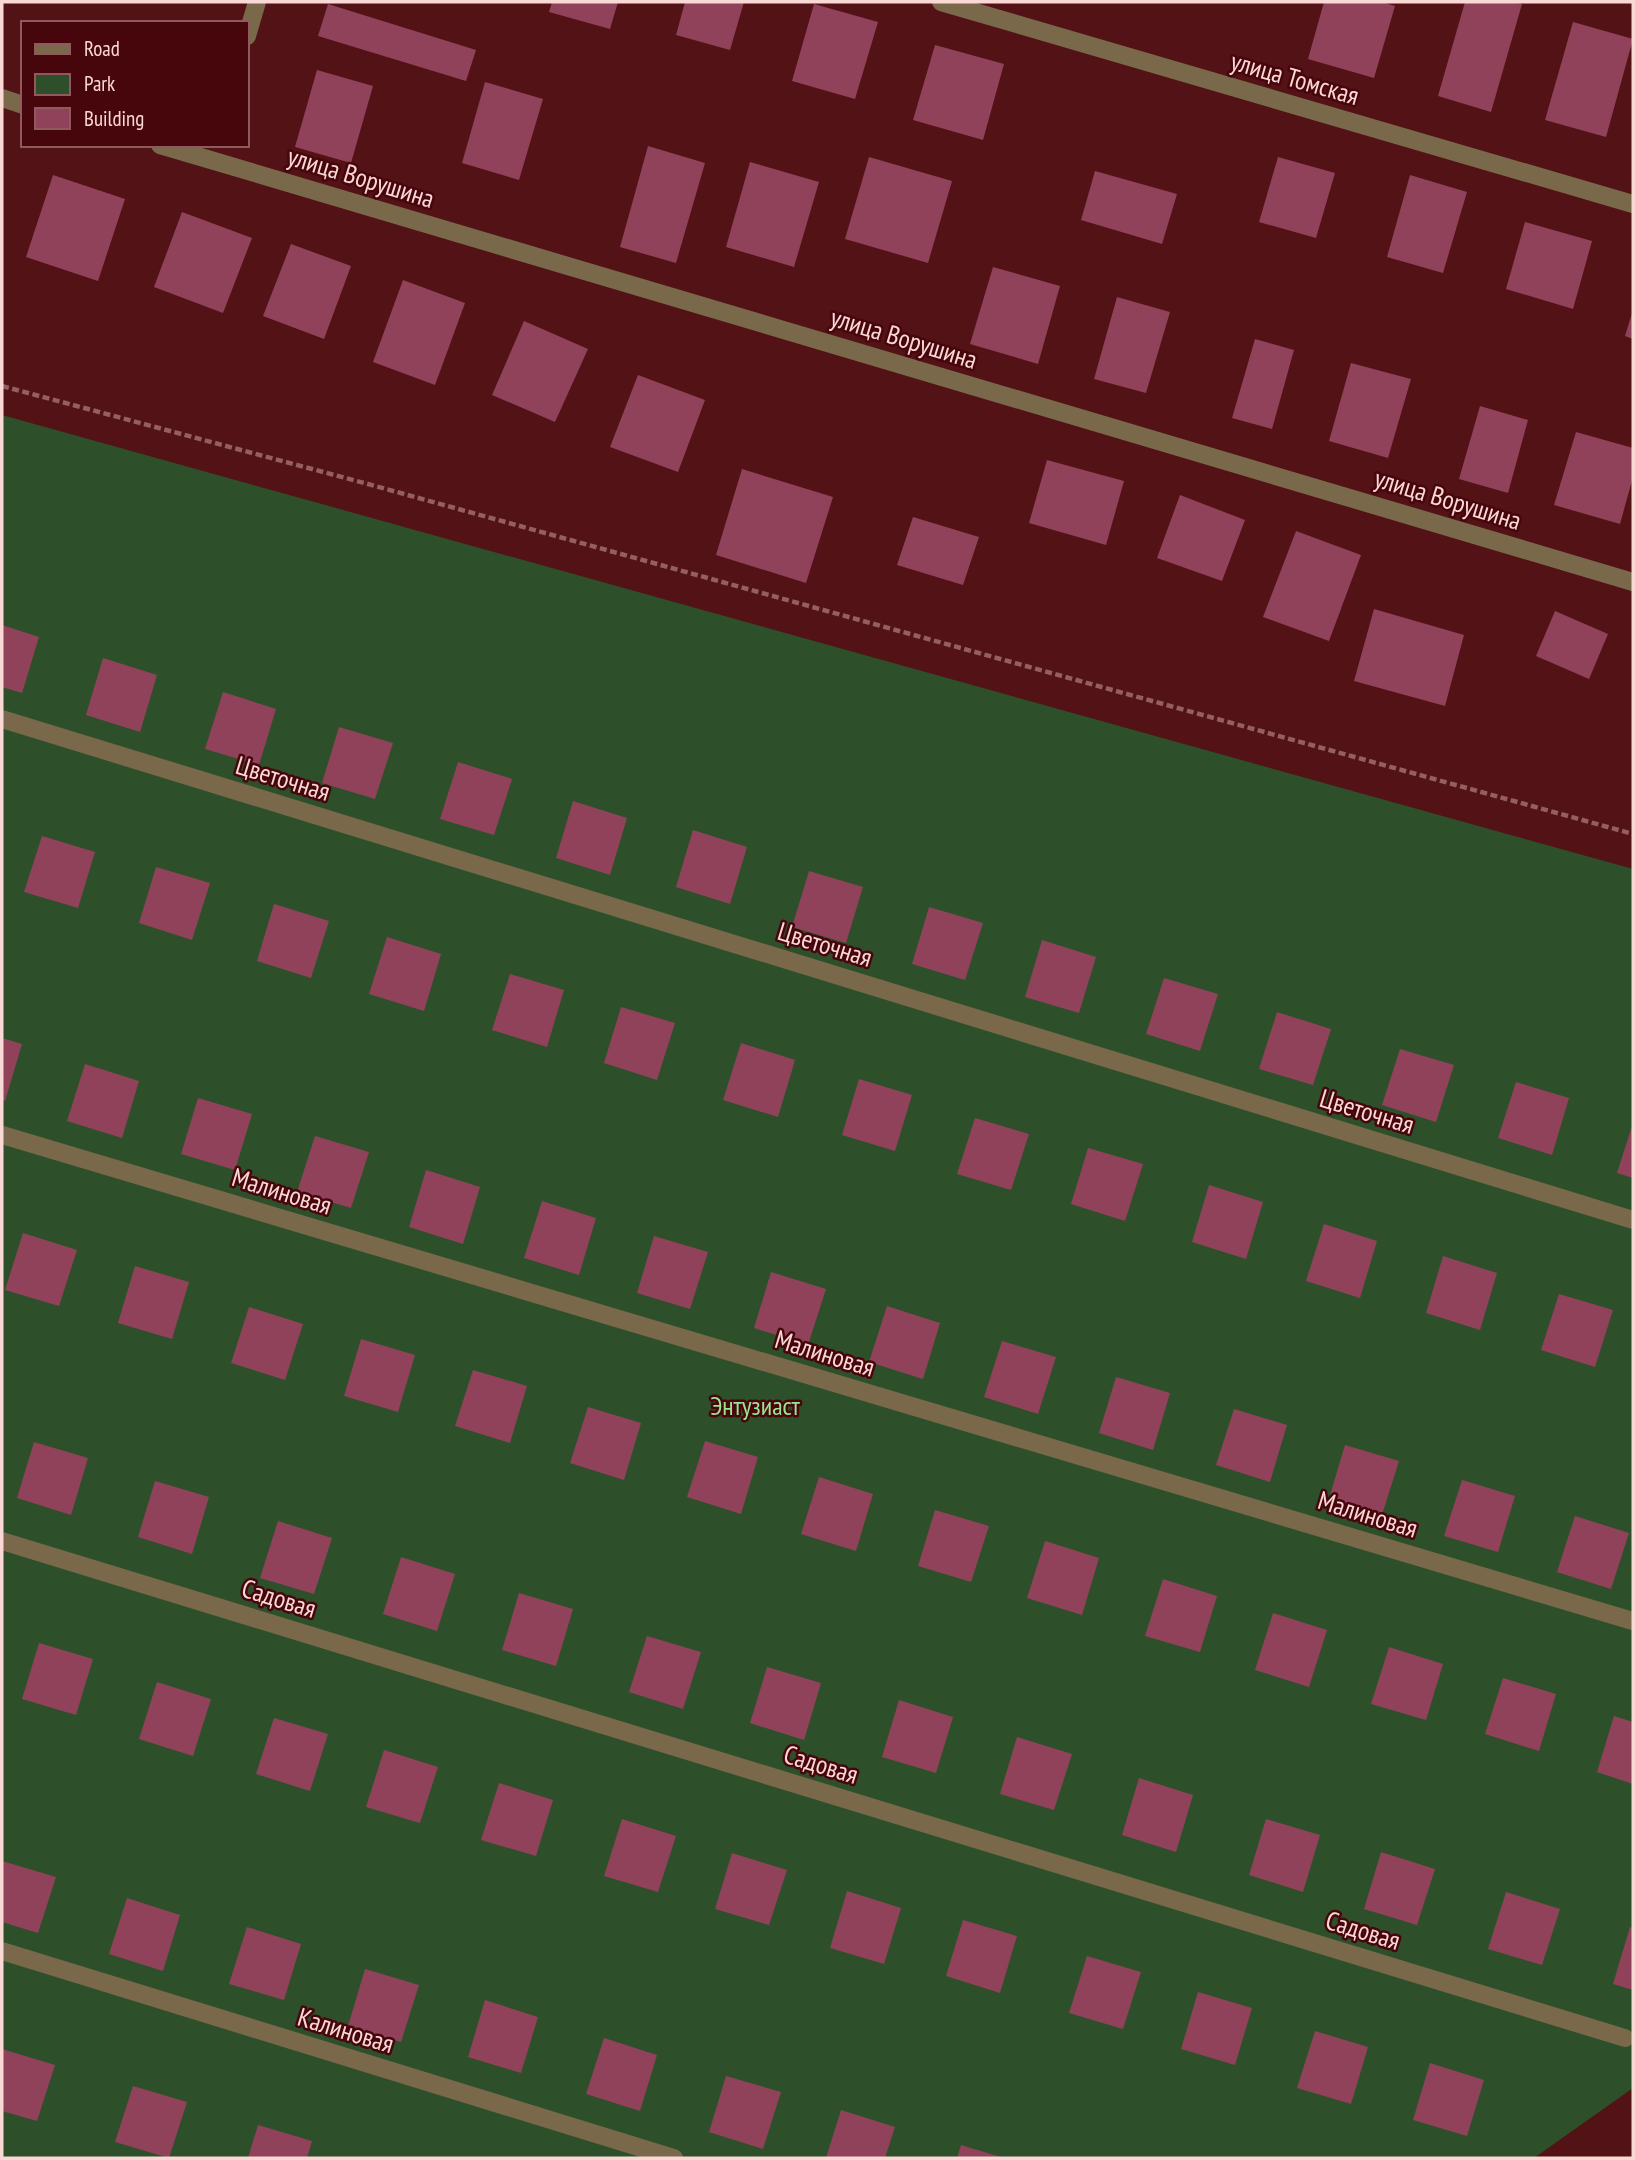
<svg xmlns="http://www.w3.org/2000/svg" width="1635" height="2160" font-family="'PT Sans Narrow',sans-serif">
	<rect width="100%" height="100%" fill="#531215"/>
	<polygon fill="#2d502a" points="2,415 1633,869 1633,2088 1534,2158 2,2158"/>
	<g fill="#91425b">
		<polygon points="552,2 618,2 610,29 549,12"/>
		<polygon points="685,2 744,2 730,50 676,35"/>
		<polygon points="1324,2 1382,2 1395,6 1374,78 1308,59"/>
		<polygon points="1465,2 1514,2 1522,4 1491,112 1438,96"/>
		<polygon points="328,4 476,50 466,81 318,36"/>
		<polygon points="814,4 878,22 855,99 792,81"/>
		<polygon points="1573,22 1633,39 1606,137 1545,120"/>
		<polygon points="935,45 1004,64 983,140 913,120"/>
		<polygon points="317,70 373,86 351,163 295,147"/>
		<polygon points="485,82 543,99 519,180 462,163"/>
		<polygon points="648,146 705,163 676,263 620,247"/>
		<polygon points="869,157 952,181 928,263 845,239"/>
		<polygon points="1278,157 1335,173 1316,238 1259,222"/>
		<polygon points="750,162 819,182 794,267 726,247"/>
		<polygon points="1095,171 1177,194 1162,244 1081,220"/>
		<polygon points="53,175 125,199 98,281 26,257"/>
		<polygon points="1410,175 1467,192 1443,273 1387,257"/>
		<polygon points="182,212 252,238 223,313 154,287"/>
		<polygon points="1525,222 1592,241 1573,309 1506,289"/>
		<polygon points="291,244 351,266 324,339 263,316"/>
		<polygon points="993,267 1060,286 1038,364 970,344"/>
		<polygon points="403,280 465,303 435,385 373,362"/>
		<polygon points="1117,297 1170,312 1146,393 1094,379"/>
		<polygon points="1633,310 1633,339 1625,336"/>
		<polygon points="524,321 588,349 555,422 492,395"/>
		<polygon points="1255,339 1294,350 1272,429 1232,418"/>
		<polygon points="1351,363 1411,379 1388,458 1329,441"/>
		<polygon points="638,375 705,400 678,472 610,447"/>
		<polygon points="1480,406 1528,420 1508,493 1459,479"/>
		<polygon points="1576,432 1633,448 1633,477 1620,524 1554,505"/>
		<polygon points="1047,460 1124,481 1106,545 1029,523"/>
		<polygon points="742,469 833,497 806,583 716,555"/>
		<polygon points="1180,495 1245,520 1222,581 1157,558"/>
		<polygon points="913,517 979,537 963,585 897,565"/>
		<polygon points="1296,531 1361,555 1329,641 1263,617"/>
		<polygon points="1374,609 1464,635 1445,706 1354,681"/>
		<polygon points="1555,611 1608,634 1589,679 1536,656"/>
		<polygon points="2,625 39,637 22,693 2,687"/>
		<polygon points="103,658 157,675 140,732 86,715"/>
		<polygon points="223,692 276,709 259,765 205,749"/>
		<polygon points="339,727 393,743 375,799 322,783"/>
		<polygon points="458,762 512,779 494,835 440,819"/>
		<polygon points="573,801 627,818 610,875 556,858"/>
		<polygon points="693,830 747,847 730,904 676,887"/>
		<polygon points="42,836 95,852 78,908 24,892"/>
		<polygon points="156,867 210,883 192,940 139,923"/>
		<polygon points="809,871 863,887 846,943 792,927"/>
		<polygon points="274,904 329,921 311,978 257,961"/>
		<polygon points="929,907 983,923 965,980 912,964"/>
		<polygon points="387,937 441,954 424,1011 369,994"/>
		<polygon points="1042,940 1096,957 1079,1013 1025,997"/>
		<polygon points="510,974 564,990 547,1047 492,1030"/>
		<polygon points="1164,978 1218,994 1200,1051 1146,1034"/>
		<polygon points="621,1007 675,1023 657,1080 604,1063"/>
		<polygon points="1277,1012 1331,1029 1313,1085 1259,1069"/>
		<polygon points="2,1038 22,1044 5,1101 2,1100"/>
		<polygon points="741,1043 795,1060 778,1117 723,1100"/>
		<polygon points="1400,1049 1454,1065 1436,1122 1382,1105"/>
		<polygon points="85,1064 139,1081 122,1138 67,1121"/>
		<polygon points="859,1079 912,1095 895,1151 842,1135"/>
		<polygon points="1516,1082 1569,1098 1552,1155 1498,1138"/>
		<polygon points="198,1098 252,1114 235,1170 181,1154"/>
		<polygon points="975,1118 1029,1134 1011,1190 957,1174"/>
		<polygon points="1633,1123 1633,1178 1617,1173"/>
		<polygon points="315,1136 369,1152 351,1208 297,1192"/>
		<polygon points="1088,1148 1143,1164 1125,1221 1071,1204"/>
		<polygon points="426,1170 480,1187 463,1244 409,1227"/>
		<polygon points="1209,1185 1263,1202 1246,1259 1192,1242"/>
		<polygon points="542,1201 596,1218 579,1275 524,1258"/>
		<polygon points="1324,1224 1377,1241 1360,1298 1306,1281"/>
		<polygon points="23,1233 77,1250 59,1306 5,1290"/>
		<polygon points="654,1236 708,1252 690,1309 637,1293"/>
		<polygon points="1443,1256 1497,1273 1480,1330 1426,1313"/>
		<polygon points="135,1266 189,1282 172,1339 118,1323"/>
		<polygon points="771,1272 826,1289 808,1345 754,1328"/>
		<polygon points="1559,1294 1613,1310 1595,1367 1541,1350"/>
		<polygon points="887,1306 940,1323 923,1379 869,1362"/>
		<polygon points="249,1307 303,1324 285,1380 231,1363"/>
		<polygon points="361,1339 415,1355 398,1412 344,1396"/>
		<polygon points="1002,1341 1056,1357 1038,1414 984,1397"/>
		<polygon points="473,1370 527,1386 510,1443 455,1426"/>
		<polygon points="1116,1377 1170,1393 1153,1450 1099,1433"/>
		<polygon points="588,1407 641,1423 624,1480 570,1463"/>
		<polygon points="1234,1409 1287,1425 1270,1482 1216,1465"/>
		<polygon points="705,1441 758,1457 741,1514 687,1497"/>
		<polygon points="34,1442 88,1458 71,1515 17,1498"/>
		<polygon points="1345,1445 1399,1461 1381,1518 1328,1502"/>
		<polygon points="819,1477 873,1494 856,1551 801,1534"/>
		<polygon points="1462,1480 1515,1496 1498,1552 1444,1536"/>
		<polygon points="155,1481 209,1497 192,1554 138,1537"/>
		<polygon points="935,1510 989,1526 971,1582 918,1566"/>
		<polygon points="1575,1516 1629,1533 1611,1589 1557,1572"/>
		<polygon points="278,1521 332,1538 314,1594 260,1578"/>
		<polygon points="1045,1541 1099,1558 1082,1615 1027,1598"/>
		<polygon points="401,1557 455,1574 437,1631 383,1614"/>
		<polygon points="1163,1579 1217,1596 1200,1652 1145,1636"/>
		<polygon points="519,1593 573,1609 556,1666 502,1650"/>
		<polygon points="1273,1613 1327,1630 1309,1687 1255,1670"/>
		<polygon points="647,1636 701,1652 683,1709 629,1692"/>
		<polygon points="39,1643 93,1659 76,1715 22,1699"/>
		<polygon points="1389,1647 1443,1664 1426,1720 1371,1704"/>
		<polygon points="767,1667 821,1683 804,1740 750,1723"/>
		<polygon points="1503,1678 1556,1694 1539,1751 1485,1734"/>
		<polygon points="157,1682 211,1699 193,1756 139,1739"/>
		<polygon points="899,1700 953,1717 936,1773 882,1757"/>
		<polygon points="1614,1716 1633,1722 1633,1784 1597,1772"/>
		<polygon points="274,1718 328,1734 310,1791 256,1774"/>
		<polygon points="1017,1737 1072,1754 1054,1810 1000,1794"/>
		<polygon points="384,1750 438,1767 420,1823 366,1807"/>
		<polygon points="1139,1778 1193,1795 1176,1852 1122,1835"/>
		<polygon points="499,1783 553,1800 536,1856 481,1840"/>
		<polygon points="622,1819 676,1836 658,1892 604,1876"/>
		<polygon points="1266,1819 1320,1835 1303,1892 1249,1875"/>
		<polygon points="1381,1852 1435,1869 1417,1925 1364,1909"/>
		<polygon points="732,1853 787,1870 769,1925 715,1909"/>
		<polygon points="2,1861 56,1877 38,1933 2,1922"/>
		<polygon points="847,1891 901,1908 884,1964 830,1948"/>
		<polygon points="1506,1892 1560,1909 1542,1965 1488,1949"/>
		<polygon points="127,1898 180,1915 163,1971 109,1954"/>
		<polygon points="963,1920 1017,1936 1000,1993 946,1976"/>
		<polygon points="247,1927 301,1944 284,2000 229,1984"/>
		<polygon points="1630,1927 1633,1928 1633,1990 1613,1984"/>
		<polygon points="1087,1956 1141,1972 1123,2029 1069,2013"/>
		<polygon points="365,1969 419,1985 401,2042 348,2026"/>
		<polygon points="1198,1992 1252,2008 1235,2065 1181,2049"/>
		<polygon points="485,2000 538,2017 521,2073 468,2057"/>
		<polygon points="1315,2031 1368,2047 1351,2104 1297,2088"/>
		<polygon points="604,2038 657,2055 640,2111 586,2094"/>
		<polygon points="2,2049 55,2065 37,2121 2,2111"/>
		<polygon points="1430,2063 1484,2080 1467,2136 1413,2120"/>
		<polygon points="726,2076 781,2092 763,2149 709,2132"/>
		<polygon points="133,2086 187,2102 169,2158 115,2142"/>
		<polygon points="841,2110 895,2127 885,2158 826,2158"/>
		<polygon points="258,2125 312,2141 307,2158 248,2158"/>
		<polygon points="961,2145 1004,2158 957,2158"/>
	</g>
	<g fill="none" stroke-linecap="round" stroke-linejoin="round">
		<polyline stroke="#945f60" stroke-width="4.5" stroke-dasharray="7 3.5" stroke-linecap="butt" points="2,386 368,484 1633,834"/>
		<g stroke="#79694a" stroke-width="18">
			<polyline points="941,2 1633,204"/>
			<polyline points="247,36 257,2"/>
			<polyline points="2,98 23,105"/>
			<polyline points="160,145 1633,582"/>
			<polyline points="2,719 1633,1220"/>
			<polyline points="2,1135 1633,1621"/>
			<polyline points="2,1541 1625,2038"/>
			<polyline points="2,1951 674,2158"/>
		</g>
	</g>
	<g text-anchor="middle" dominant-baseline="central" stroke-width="5" stroke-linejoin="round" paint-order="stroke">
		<g font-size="26" fill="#fad8d6" stroke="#47050c">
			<text transform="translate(1295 78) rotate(16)">улица Томская</text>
			<text transform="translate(361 177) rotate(17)">улица Ворушина</text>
			<text transform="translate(904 338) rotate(17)">улица Ворушина</text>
			<text transform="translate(1448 499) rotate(17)">улица Ворушина</text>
			<text transform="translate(283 778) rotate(17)">Цветочная</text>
			<text transform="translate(825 944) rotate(17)">Цветочная</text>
			<text transform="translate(1367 1111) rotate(17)">Цветочная</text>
			<text transform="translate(282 1191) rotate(17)">Малиновая</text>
			<text transform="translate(825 1353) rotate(17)">Малиновая</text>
			<text transform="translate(1368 1514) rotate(17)">Малиновая</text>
			<text transform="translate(279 1598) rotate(17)">Садовая</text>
			<text transform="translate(821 1764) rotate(17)">Садовая</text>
			<text transform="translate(1363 1930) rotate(17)">Садовая</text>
			<text transform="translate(346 2030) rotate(17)">Калиновая</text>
		</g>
		<g font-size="26" fill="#98e690" stroke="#47050c">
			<text x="755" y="1405">Энтузиаст</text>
		</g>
	</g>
	<rect width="1635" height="2160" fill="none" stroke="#fad8d6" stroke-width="7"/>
	<rect x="21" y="21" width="228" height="126" fill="#47050c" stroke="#8f595d" stroke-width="2"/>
	<rect x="35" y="44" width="35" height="10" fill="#79694a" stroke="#8f595d" stroke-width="2"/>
	<text x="84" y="56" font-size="21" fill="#fad8d6">Road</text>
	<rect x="35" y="74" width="35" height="21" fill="#2d502a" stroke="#8f595d" stroke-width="2"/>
	<text x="84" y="91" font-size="21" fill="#fad8d6">Park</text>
	<rect x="35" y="108" width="35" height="21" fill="#91425b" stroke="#8f595d" stroke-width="2"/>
	<text x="84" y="126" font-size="21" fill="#fad8d6">Building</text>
</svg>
